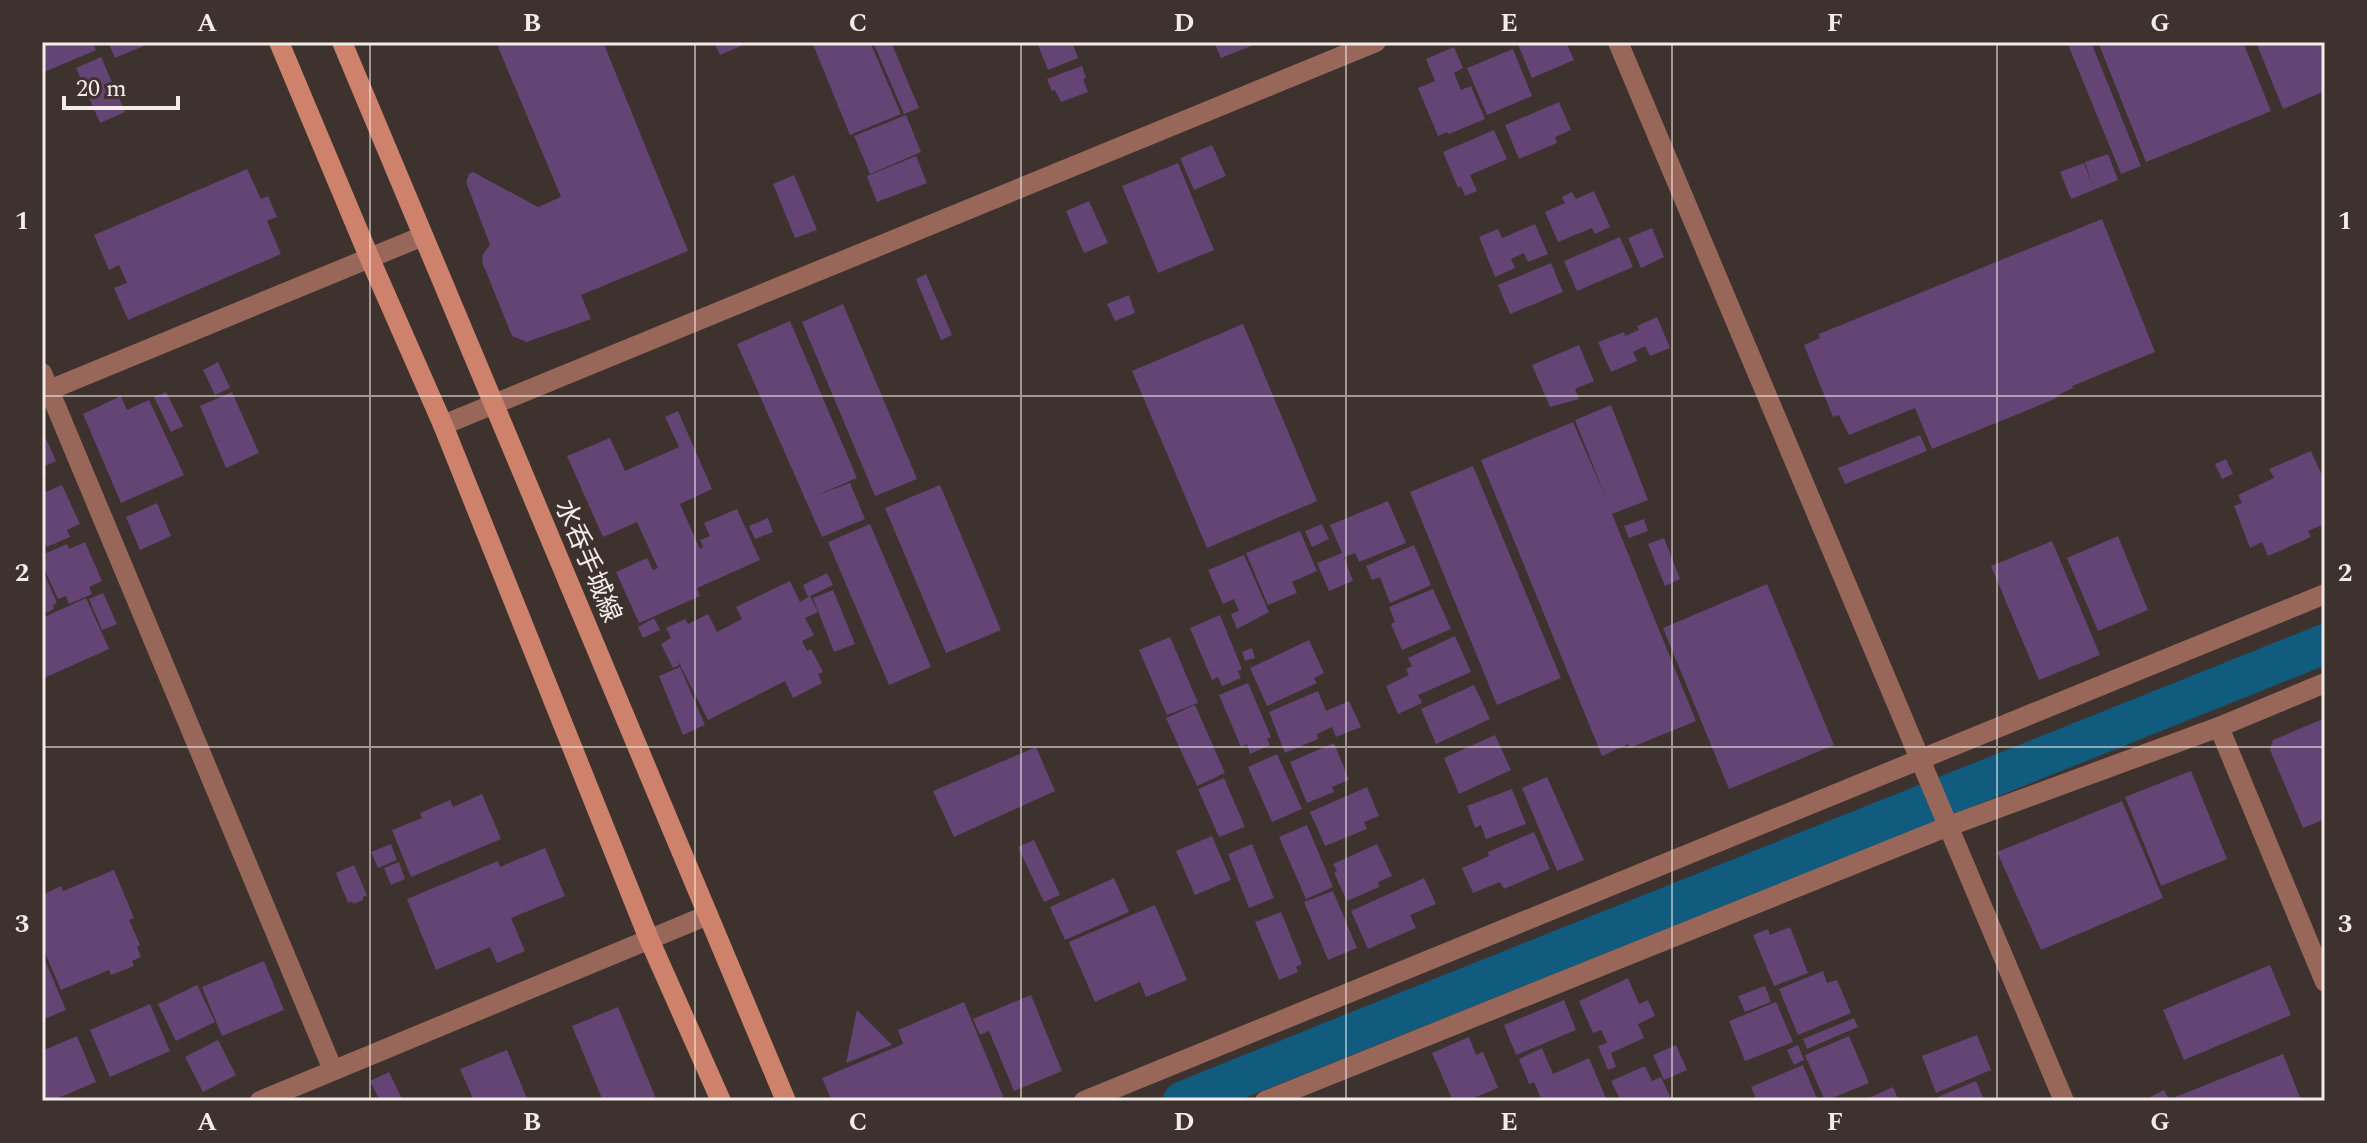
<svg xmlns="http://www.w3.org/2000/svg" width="2367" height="1143" font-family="Spectral,'Noto Sans JP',serif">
	<rect width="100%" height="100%" fill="#3d322e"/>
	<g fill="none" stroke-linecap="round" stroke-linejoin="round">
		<polyline stroke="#115b7e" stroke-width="40" points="1183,1101 2325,644"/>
	</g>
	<g fill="#644375">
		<polygon points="42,42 92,42 96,50 42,73"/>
		<polygon points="108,42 153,42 115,58"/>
		<polygon points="496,42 603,42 688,251 581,295 591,319 527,342 512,336 485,269 482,263 483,254 490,245 466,182 469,174 473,172 538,207 561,197"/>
		<polygon points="714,42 750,42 720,55"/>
		<polygon points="812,42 870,42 901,114 850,135"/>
		<polygon points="873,42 891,42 919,108 904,114"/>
		<polygon points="1045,42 1072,42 1078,58 1048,70 1038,45"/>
		<polygon points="1214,42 1261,42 1221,58"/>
		<polygon points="1517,42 1566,42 1574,60 1532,78"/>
		<polygon points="2067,42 2091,42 2141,166 2121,174"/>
		<polygon points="2098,42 2243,42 2271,111 2146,162"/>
		<polygon points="2256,42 2325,42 2325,91 2283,109"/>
		<polygon points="1454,47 1463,68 1454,73 1461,90 1471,86 1485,119 1449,134 1447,132 1438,136 1418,88 1435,81 1426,59"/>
		<polygon points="1513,49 1532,96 1487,115 1467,68"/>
		<polygon points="101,57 125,112 100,123 76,68"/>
		<polygon points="1082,66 1086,78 1083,79 1088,92 1061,102 1055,90 1052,91 1047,79"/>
		<polygon points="1559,102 1571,130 1555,137 1557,143 1519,159 1505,125"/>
		<polygon points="906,115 921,152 870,174 854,136"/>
		<polygon points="1494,130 1507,159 1470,175 1477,191 1465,196 1461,186 1458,188 1443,152"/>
		<polygon points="1212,145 1226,176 1194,190 1180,158"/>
		<polygon points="2108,154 2118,180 2071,199 2060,172 2084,163 2092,185 2085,162"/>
		<polygon points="916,156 927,183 877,202 867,176"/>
		<polygon points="1178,163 1214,250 1158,273 1122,186"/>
		<polygon points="247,169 261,199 268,196 277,217 267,221 281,254 128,320 114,288 127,283 119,265 109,270 94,235"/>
		<polygon points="794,175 817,230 795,238 773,184"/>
		<polygon points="1594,191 1610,227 1595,234 1592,228 1558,242 1545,212 1565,203 1562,197 1572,192 1576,199"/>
		<polygon points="1089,201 1108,243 1084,253 1066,211"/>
		<polygon points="2102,219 2155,352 2072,386 2073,388 2056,396 2057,398 1932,449 1915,408 1849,435 1839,415 1833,417 1804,345 1820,338 1819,334"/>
		<polygon points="1535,224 1548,254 1528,262 1524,253 1511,259 1515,268 1495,277 1479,237 1498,229 1502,238"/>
		<polygon points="1652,228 1664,257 1641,268 1628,238"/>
		<polygon points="1620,237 1633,267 1577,291 1564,261"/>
		<polygon points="1551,263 1563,292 1510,314 1498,285"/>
		<polygon points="926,274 952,335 941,340 916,279"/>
		<polygon points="1129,295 1135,313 1115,321 1107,304"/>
		<polygon points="843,304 917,479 875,496 802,322"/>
		<polygon points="1657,317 1670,348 1650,356 1645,346 1633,352 1637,361 1611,372 1598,342 1624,332 1625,336 1639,330 1637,326"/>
		<polygon points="790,321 857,478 815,496 850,483 865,519 822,537 737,344"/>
		<polygon points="1243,324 1317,501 1207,548 1132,371"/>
		<polygon points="1579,345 1594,381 1575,389 1579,399 1550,407 1532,365"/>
		<polygon points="218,362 230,388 215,395 203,370"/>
		<polygon points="166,392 183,426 171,432 154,397"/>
		<polygon points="232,392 259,453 226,468 200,406"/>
		<polygon points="121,396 127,410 149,400 184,475 121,503 83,414"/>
		<polygon points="1611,405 1648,500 1612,514 1696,721 1630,748 1628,744 1602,756 1481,460 1573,422 1606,498 1575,420"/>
		<polygon points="678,411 712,489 680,504 700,549 703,547 700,540 710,536 704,523 737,509 760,560 697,588 700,596 639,623 616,572 647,558 653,570 658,568 637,522 603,537 567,456 610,438 625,471 679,447 665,417"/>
		<polygon points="42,430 56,461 43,467 46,474 42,475"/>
		<polygon points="1920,435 1927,451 1845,484 1838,468"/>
		<polygon points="2311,451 2325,482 2325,491 2322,493 2325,500 2325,524 2308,531 2311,537 2268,556 2262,542 2250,548 2234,506 2242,503 2238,495 2274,478 2269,469"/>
		<polygon points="2226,459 2233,474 2222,479 2215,464"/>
		<polygon points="1473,466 1561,678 1497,705 1410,492"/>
		<polygon points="42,482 46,492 62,485 80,524 67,530 70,537 47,547 42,539"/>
		<polygon points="940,485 1001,630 946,653 885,508"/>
		<polygon points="1388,501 1406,543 1359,562 1355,553 1344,557 1353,581 1329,591 1317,563 1342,553 1330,525"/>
		<polygon points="157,503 171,536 140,550 126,517"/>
		<polygon points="768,518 773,532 755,539 749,526"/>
		<polygon points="1644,519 1648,531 1629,538 1624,526"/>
		<polygon points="870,524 931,667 889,685 828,542"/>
		<polygon points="1322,524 1329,539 1312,547 1305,531"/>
		<polygon points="1300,531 1317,571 1292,582 1297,593 1268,605 1246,553"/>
		<polygon points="2118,536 2148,610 2098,631 2067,558"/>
		<polygon points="1664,538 1680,579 1665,586 1648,544"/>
		<polygon points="2052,541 2100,655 2039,680 1991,566"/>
		<polygon points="85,542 102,581 89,587 92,594 69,604 66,596 58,599 42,564 42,555 67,544 69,549"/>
		<polygon points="1414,545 1431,585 1390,603 1380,577 1372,580 1366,566"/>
		<polygon points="1244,555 1269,612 1237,629 1231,614 1239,611 1234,599 1223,604 1208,570"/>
		<polygon points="42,568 57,603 53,605 54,609 42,615"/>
		<polygon points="827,573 833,585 808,597 803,585"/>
		<polygon points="790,581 800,602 810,596 818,612 805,618 814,635 802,641 807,651 811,649 823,672 818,674 822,683 793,698 785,681 708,720 677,659 679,665 673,668 661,644 671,638 666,628 685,619 688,624 708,614 717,632 742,619 736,607"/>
		<polygon points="1767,584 1834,745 1729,789 1663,628"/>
		<polygon points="1433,589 1451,629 1402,650 1391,624 1395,622 1389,607"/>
		<polygon points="833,590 855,644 834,652 813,598"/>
		<polygon points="103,593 117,624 102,630 89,599"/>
		<polygon points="86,598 109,649 42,679 42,618"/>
		<polygon points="1220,615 1242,669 1238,671 1241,678 1222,686 1218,677 1212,680 1190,628"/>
		<polygon points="654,618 660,630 643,638 638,627"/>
		<polygon points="1455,636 1471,672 1418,695 1422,703 1398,714 1386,686 1409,675 1406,669 1412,666 1408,658"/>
		<polygon points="1170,637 1198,703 1167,715 1139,650"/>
		<polygon points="1309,640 1324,673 1314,678 1317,683 1267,706 1250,668"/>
		<polygon points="1252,648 1255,658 1245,661 1242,652"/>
		<polygon points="680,667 705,725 683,735 659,676"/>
		<polygon points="1248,683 1271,737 1267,739 1270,745 1250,754 1247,744 1241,747 1219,695"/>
		<polygon points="1474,685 1490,719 1436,744 1421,709"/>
		<polygon points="1318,691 1326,711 1349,701 1361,727 1336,737 1332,727 1317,734 1318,739 1285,753 1269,712"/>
		<polygon points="1195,705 1225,773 1197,786 1166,718"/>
		<polygon points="2325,718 2325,819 2303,828 2270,750 2273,740"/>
		<polygon points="1495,735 1511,770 1459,794 1444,758"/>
		<polygon points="1334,743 1349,780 1332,787 1334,792 1307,803 1290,762"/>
		<polygon points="1036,747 1055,791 954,837 933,791"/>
		<polygon points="1277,754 1302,809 1272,822 1248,767"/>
		<polygon points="2191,771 2227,859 2161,886 2125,797"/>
		<polygon points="1547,777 1584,860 1557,871 1522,788"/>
		<polygon points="1224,778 1245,827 1219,837 1198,789"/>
		<polygon points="1367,787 1379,816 1364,822 1367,829 1325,846 1310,812"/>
		<polygon points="1512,789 1526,824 1486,839 1481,825 1475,828 1467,806"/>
		<polygon points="482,794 501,839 411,877 392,830 422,818 420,813 450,800 453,807"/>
		<polygon points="2122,801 2163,898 2041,950 1997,852"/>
		<polygon points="1307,825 1333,887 1306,899 1279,837"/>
		<polygon points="1534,832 1550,869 1504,889 1500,882 1473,893 1462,868 1489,856 1488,852"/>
		<polygon points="1212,836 1231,880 1195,895 1176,851"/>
		<polygon points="1034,840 1060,895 1044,902 1018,847"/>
		<polygon points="391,844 397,860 378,868 371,852"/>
		<polygon points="1252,844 1274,898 1249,908 1228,854"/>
		<polygon points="1377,844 1392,876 1378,882 1379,887 1347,901 1334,873 1337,871 1333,864"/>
		<polygon points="545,848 565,896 511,918 525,951 497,963 490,947 436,970 407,899 498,861 500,867"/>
		<polygon points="399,862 405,879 391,885 384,868"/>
		<polygon points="354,865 367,895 363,897 363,900 353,904 352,901 348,903 336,873"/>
		<polygon points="114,870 134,918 129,920 140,945 137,947 141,957 132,961 134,966 111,975 109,970 61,990 42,946 42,895 61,886 63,891"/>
		<polygon points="1114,878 1129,912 1065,940 1050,907"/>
		<polygon points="1424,878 1436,904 1410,915 1416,928 1368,949 1351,911"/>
		<polygon points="1333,891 1357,948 1328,960 1304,902"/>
		<polygon points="1155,905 1187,980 1146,997 1140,982 1095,1002 1069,942"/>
		<polygon points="1281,912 1302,964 1296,967 1298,972 1279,980 1255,922"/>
		<polygon points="1790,927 1808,973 1774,986 1753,935 1768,929 1770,935"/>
		<polygon points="42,953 66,1010 42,1020"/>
		<polygon points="264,961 284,1010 222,1036 202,987"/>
		<polygon points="2270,965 2291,1015 2184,1060 2163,1010"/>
		<polygon points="1823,971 1827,983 1837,980 1851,1013 1798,1035 1779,989"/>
		<polygon points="1628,978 1639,1004 1648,1000 1655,1016 1638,1024 1644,1038 1611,1053 1616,1067 1608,1070 1598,1046 1607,1043 1601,1030 1593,1033 1579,1001"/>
		<polygon points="197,985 215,1022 176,1041 158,1004"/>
		<polygon points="1765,986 1771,1002 1745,1012 1738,996"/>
		<polygon points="1031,995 1062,1071 1014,1091 989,1031 980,1035 973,1019"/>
		<polygon points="1564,1000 1576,1030 1516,1055 1504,1025"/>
		<polygon points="964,1002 1005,1101 832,1101 822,1078 903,1044 898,1030"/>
		<polygon points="1776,1002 1793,1042 1745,1061 1729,1021"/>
		<polygon points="150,1004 170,1051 110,1077 90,1030"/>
		<polygon points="618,1007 657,1101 603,1101 572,1026"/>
		<polygon points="857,1010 892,1045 846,1063"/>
		<polygon points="1854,1018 1858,1027 1807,1049 1803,1039"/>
		<polygon points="1977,1035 1991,1070 1936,1093 1922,1056"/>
		<polygon points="77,1036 96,1082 51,1101 42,1101 42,1051"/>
		<polygon points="1849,1036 1869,1083 1825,1101 1805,1055"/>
		<polygon points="1469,1037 1476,1055 1483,1052 1498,1088 1466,1101 1453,1101 1432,1053"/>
		<polygon points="218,1040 236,1075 203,1092 185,1057"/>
		<polygon points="1676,1045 1687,1070 1664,1080 1653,1055"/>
		<polygon points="1798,1045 1804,1060 1794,1065 1787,1050"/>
		<polygon points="1542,1048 1553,1074 1589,1058 1607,1101 1542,1101 1534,1082 1529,1084 1519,1059"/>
		<polygon points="507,1050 528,1101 474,1101 460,1069"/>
		<polygon points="2283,1054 2301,1100 2174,1101 2173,1098"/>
		<polygon points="1803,1065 1818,1101 1757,1101 1751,1087"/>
		<polygon points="1645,1066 1652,1081 1661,1077 1672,1101 1621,1101 1611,1081"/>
		<polygon points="389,1072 403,1101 380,1101 370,1081"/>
		<polygon points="1976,1081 1984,1100 1939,1101 1938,1097"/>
		<polygon points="1893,1087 1899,1101 1862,1101"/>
		<polygon points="2164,1090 2170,1101 2142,1101"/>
	</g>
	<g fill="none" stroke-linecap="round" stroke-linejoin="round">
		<g stroke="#986759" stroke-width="20">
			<polyline points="42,373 333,1070"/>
			<polyline points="443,425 1376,42"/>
			<polyline points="2219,727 2325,982"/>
			<polyline points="260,1101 708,915"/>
			<polyline points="1084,1101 2325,594"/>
			<polyline points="1265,1101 1949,826 2219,727 2325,683"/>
		</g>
		<g stroke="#986759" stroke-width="20">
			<polyline points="1618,42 2064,1101"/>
			<polyline points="42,393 423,236"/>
		</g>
		<g stroke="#ce826c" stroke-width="20">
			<polyline points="279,42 370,259 443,425 649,939 721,1101"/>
			<polyline points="342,42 786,1101"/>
		</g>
	</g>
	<path fill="none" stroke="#f4ece9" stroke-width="2" stroke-opacity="0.55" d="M370 42V1101M695 42V1101M1021 42V1101M1346 42V1101M1672 42V1101M1997 42V1101M42 396H2325M42 747H2325"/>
	<g text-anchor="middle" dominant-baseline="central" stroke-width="6" stroke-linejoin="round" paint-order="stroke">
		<g font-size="26" fill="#f4ece9" stroke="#3d322e">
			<text transform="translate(588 561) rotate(67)">水呑手城線</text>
		</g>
	</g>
	<rect width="2367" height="1143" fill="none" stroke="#3d322e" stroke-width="88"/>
	<path d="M64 96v12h114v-12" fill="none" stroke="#f4ece9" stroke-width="4"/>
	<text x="76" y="96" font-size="24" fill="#f4ece9" stroke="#3d322e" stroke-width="6" paint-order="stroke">20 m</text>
	<rect x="44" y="44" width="2279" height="1055" fill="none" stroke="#f4ece9" stroke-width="3"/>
	<g font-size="26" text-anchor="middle" font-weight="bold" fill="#f4ece9">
		<text x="207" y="31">A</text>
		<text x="532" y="31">B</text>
		<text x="858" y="31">C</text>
		<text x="1184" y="31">D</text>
		<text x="1509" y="31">E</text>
		<text x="1835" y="31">F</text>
		<text x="2160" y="31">G</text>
		<text x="22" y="229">1</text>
		<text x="2345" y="229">1</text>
		<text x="22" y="581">2</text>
		<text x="2345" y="581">2</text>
		<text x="22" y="932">3</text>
		<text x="2345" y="932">3</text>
		<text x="207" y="1130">A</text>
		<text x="532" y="1130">B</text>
		<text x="858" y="1130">C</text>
		<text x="1184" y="1130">D</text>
		<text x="1509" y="1130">E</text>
		<text x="1835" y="1130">F</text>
		<text x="2160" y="1130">G</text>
	</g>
</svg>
